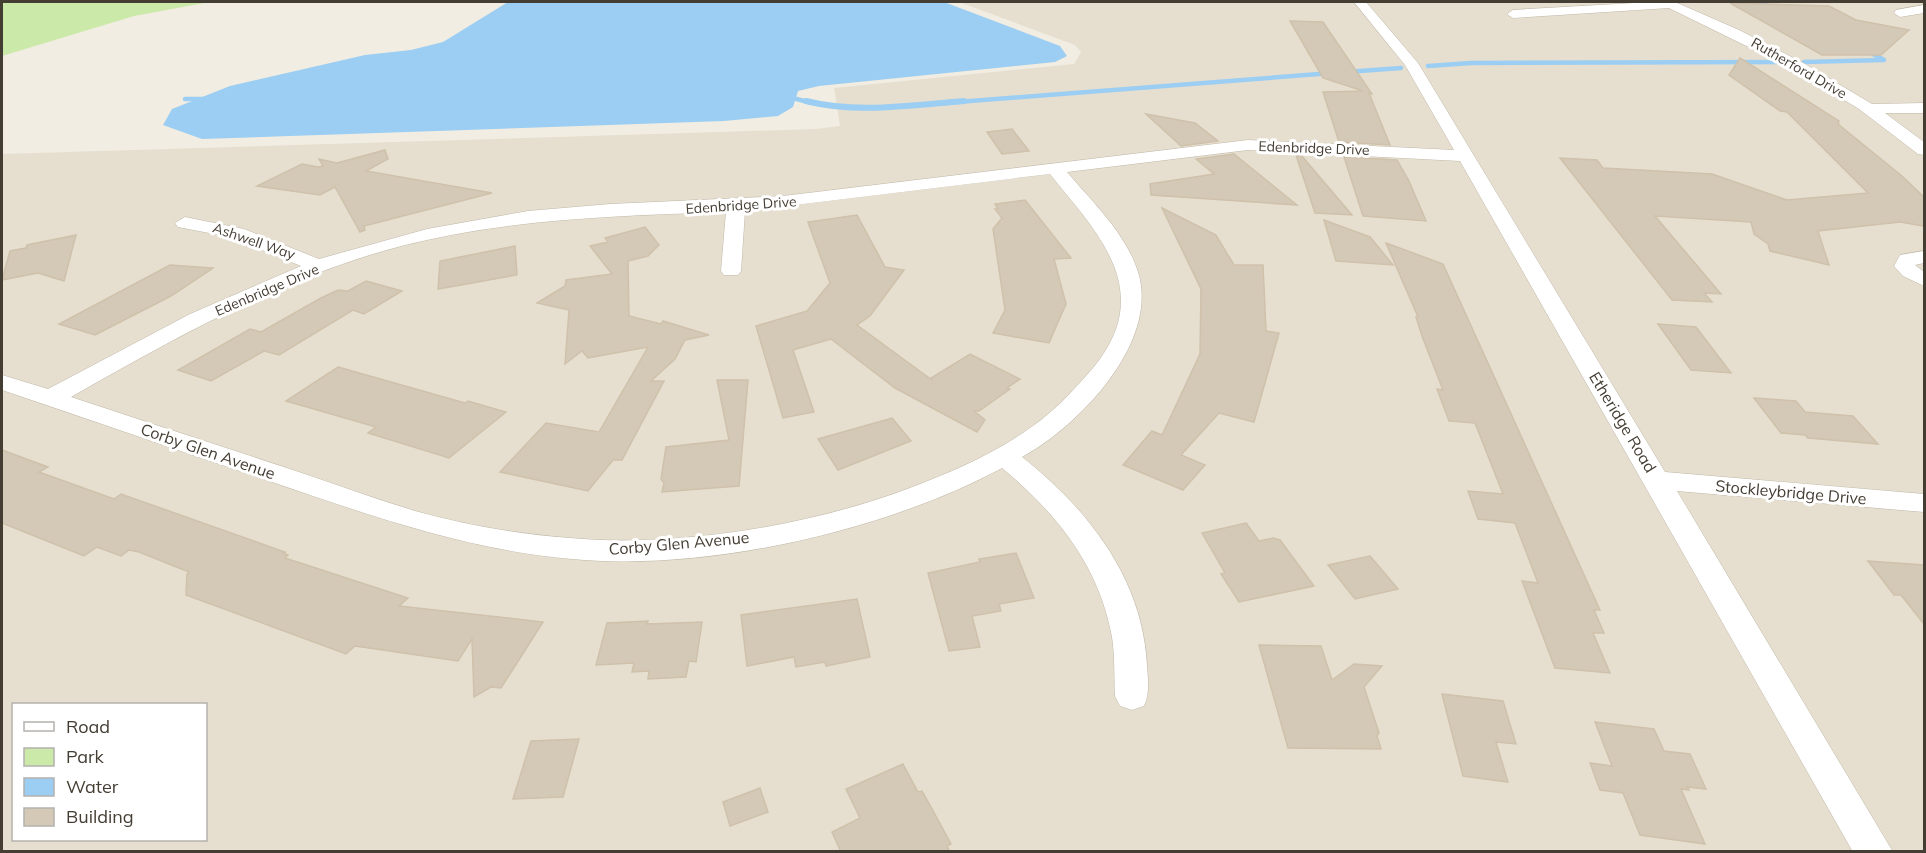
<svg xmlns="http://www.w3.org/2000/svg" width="1926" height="853" font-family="Mulish,sans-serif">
	<rect width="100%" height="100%" fill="#f2ede2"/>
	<path fill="#e6dfd0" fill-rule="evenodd" d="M959 2H1924V851H2V154L815 129 840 126 834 88 1074 64 1081 52 1075 45ZM14 704H206V840H14Z"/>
	<polygon fill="#cbe9a8" points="2,2 210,2 134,16 2,56"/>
	<polygon fill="#9bcef2" points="508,2 944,2 1060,46 1067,56 1055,62 819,86 798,91 793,107 778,116 724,121 202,139 163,125 172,109 230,86 365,55 411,50 443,42"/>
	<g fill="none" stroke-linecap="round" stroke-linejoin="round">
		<g stroke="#9bcef2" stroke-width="4.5">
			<polyline points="1758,2 1775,9"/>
			<polyline points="1804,62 1884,60 1864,49"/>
			<polyline points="1428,66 1471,63 1777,62"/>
			<polyline points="1346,72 1401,68"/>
			<polyline points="785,96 812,103"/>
			<polyline points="185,99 210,99"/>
			<polyline points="945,103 1332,73"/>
		</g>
		<path stroke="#9bcef2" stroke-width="6" d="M806 101C857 114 912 105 964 101"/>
	</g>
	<g fill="#d4c9b7" stroke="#cfc1aa" stroke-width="1.5">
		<polygon points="1730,3 1829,6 1856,20 1909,30 1881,55 1822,55"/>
		<polygon points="1290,21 1323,22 1372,94 1369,93 1390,145 1339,142 1323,92 1363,91 1323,78"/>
		<polygon points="1740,58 1839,121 1838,124 1902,176 1924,197 1924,226 1900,222 1818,231 1829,265 1770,251 1768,244 1754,234 1751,222 1655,216 1721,294 1704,293 1712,302 1672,300 1560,158 1597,160 1603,168 1712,174 1787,200 1868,193 1787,112 1780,111 1729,75"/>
		<polygon points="1146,114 1195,123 1218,141 1181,146"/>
		<polygon points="1012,129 1029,151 1002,154 987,132"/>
		<polygon points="385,150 388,159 366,171 492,193 364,226 365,230 360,232 335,187 320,195 257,186 302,164 318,167 323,166 319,159 337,163"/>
		<polygon points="1234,154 1297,205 1151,195 1150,184 1214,174 1196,159"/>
		<polygon points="1296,155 1301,155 1352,215 1315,213"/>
		<polygon points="1344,157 1397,160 1409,181 1426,221 1363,216"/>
		<polygon points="1025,200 1071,258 1054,259 1066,304 1049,343 993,333 1005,310 993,229 1002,218 995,209 998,209 995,204"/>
		<polygon points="1162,208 1216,235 1234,265 1263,265 1266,331 1279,333 1254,422 1219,413 1181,455 1205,465 1183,490 1123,465 1152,431 1162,435 1200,354 1201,289"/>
		<polygon points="857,215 885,267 904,270 870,316 857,325 932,380 931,378 970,354 1020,379 1007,388 1010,389 979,411 974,411 985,420 977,432 895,388 831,339 793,350 814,412 783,418 756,326 807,311 830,283 808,222"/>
		<polygon points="1324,220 1370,237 1393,265 1336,261"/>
		<polygon points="645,227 659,245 648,256 628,261 629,316 661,324 663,321 709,335 685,340 675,359 651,381 664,381 622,460 613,460 588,491 500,472 546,423 599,432 648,347 588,358 582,351 565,364 569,310 537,303 565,286 566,280 612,274 590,246 608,242 605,238"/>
		<polygon points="76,235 64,281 38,273 2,280 10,251 26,248 27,245"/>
		<polygon points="1386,243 1443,264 1600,610 1594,610 1604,633 1593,633 1610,673 1555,668 1522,581 1538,583 1515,523 1478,519 1468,491 1503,494 1475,423 1449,421 1437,389 1443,390 1422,336 1416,317 1418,317"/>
		<polygon points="515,246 517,275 438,289 440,261"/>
		<polygon points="170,265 213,268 171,296 95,335 59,324"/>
		<polygon points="366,281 402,291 364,314 353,310 279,355 264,351 211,381 178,370 250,329 261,332 321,298 338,290 348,291"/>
		<polygon points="1658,324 1696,327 1731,373 1691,370"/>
		<polygon points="338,367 465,403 468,401 506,412 449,458 368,433 376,427 286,401"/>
		<polygon points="717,380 748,380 739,486 662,492 664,483 661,479 666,447 729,440"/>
		<polygon points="1754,398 1796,401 1805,412 1853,416 1878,444 1808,438 1805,435 1781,433"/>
		<polygon points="892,418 911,441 838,470 818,439"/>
		<polygon points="2,450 48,467 39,472 114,499 121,494 285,552 283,553 288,555 285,558 408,598 399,606 543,622 501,688 491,687 474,697 472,639 458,661 355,646 346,654 186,595 187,574 189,572 139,552 129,550 121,556 97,547 84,556 2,523"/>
		<polygon points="1246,523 1259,541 1273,538 1280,540 1314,586 1239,602 1221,574 1225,573 1202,533"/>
		<polygon points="1016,553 1034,598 999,604 1001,611 972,616 980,647 949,651 928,573 980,562 979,559"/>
		<polygon points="1370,556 1398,589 1355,599 1328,565"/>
		<polygon points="1868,561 1924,565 1924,624 1901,595 1894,595"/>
		<polygon points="857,599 870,657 826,666 825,662 796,667 794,657 747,666 741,615"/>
		<polygon points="648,621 647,624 702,622 696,662 689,661 686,677 648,679 649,671 632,672 634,663 596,665 607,623"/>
		<polygon points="1259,645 1321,646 1332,680 1354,664 1382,666 1364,687 1379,733 1377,736 1381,749 1288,748"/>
		<polygon points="1442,694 1503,701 1516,744 1496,742 1508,782 1463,776"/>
		<polygon points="1595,722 1654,729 1664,751 1690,754 1706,789 1687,787 1689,790 1681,789 1705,844 1640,835 1623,793 1600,790 1590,763 1612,766"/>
		<polygon points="579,739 563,797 513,799 531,741"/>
		<polygon points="903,764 918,792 922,791 931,807 951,844 947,846 950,852 841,852 832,832 860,818 846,789"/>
		<polygon points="760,788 768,812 730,826 723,802"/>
	</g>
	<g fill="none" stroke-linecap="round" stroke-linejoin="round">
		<g stroke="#c0b8a8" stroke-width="1">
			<g id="minor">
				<path d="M1354 2H1366L1418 63 1665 472 1924 494V512L1677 491 1893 852H1853L1460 161 1248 150 1067 172C1093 203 1125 232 1138 272 1160 342 1079 426 1022 457 1088 509 1143 579 1147 666 1148 680 1150 693 1144 706L1132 710 1120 706 1115 696C1114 676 1115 656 1112 637 1099 565 1056 513 1002 468 885 531 706 572 572 559 467 550 369 515 269 481 180 451 91 420 2 390V375L48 389 190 314 301 266 230 237 178 227 175 223 185 217 244 229 319 259 427 229 528 211 610 204 783 196 1248 140 1454 150 1405 65ZM1050 174C1094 229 1153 286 1100 359 1092 370 1083 379 1074 389 1031 438 966 467 907 489 809 526 674 548 570 538 518 534 465 525 415 511 373 498 331 483 290 469 217 445 144 421 71 397 171 340 273 283 383 251 496 219 610 216 726 212L721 271 724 275H738L741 271 745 211Z"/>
				<polygon points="1652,2 1675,2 1739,30 1805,64 1872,104 1924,103 1924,113 1885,113 1924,142 1924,155 1918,154 1859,109 1795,70 1669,8 1513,18 1507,14 1513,10"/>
				<polygon points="1924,5 1924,13 1900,17 1894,13 1896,10"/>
				<polygon points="1924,251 1924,263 1915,265 1924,272 1924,286 1903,276 1894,266 1900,255"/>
			</g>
		</g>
		<use href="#minor" fill="#fff" fill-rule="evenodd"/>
	</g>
	<g text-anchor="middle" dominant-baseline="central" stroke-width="6" stroke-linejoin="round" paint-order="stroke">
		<g font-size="14" fill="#443d33" stroke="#fff">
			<text transform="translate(1799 68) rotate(30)">Rutherford Drive</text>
			<text transform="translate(1314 148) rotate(2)">Edenbridge Drive</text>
			<text transform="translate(741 205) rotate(-4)">Edenbridge Drive</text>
			<text transform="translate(254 241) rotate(19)">Ashwell Way</text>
			<text transform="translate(267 290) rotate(-23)">Edenbridge Drive</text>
		</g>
		<g font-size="16" fill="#443d33" stroke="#fff">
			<text transform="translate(1623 422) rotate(59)">Etheridge Road</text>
			<text transform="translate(208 451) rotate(19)">Corby Glen Avenue</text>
			<text transform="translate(1791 492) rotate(5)">Stockleybridge Drive</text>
			<text transform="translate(679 543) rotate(-5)">Corby Glen Avenue</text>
		</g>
	</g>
	<rect width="1926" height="853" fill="none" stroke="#443d33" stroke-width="6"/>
	<rect x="12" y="703" width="195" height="138" fill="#ffffff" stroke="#b4b1ad" stroke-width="1.5"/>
	<rect x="24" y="722" width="30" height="9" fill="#ffffff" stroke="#b4b1ad" stroke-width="1.5"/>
	<text x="66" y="733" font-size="18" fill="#443d33">Road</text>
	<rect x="24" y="748" width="30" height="18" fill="#cbe9a8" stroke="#b4b1ad" stroke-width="1.5"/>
	<text x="66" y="763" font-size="18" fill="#443d33">Park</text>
	<rect x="24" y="778" width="30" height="18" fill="#9bcef2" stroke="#b4b1ad" stroke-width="1.5"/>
	<text x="66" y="793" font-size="18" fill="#443d33">Water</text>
	<rect x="24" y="808" width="30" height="18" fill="#d4c9b7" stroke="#b4b1ad" stroke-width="1.5"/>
	<text x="66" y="823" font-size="18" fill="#443d33">Building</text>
</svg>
